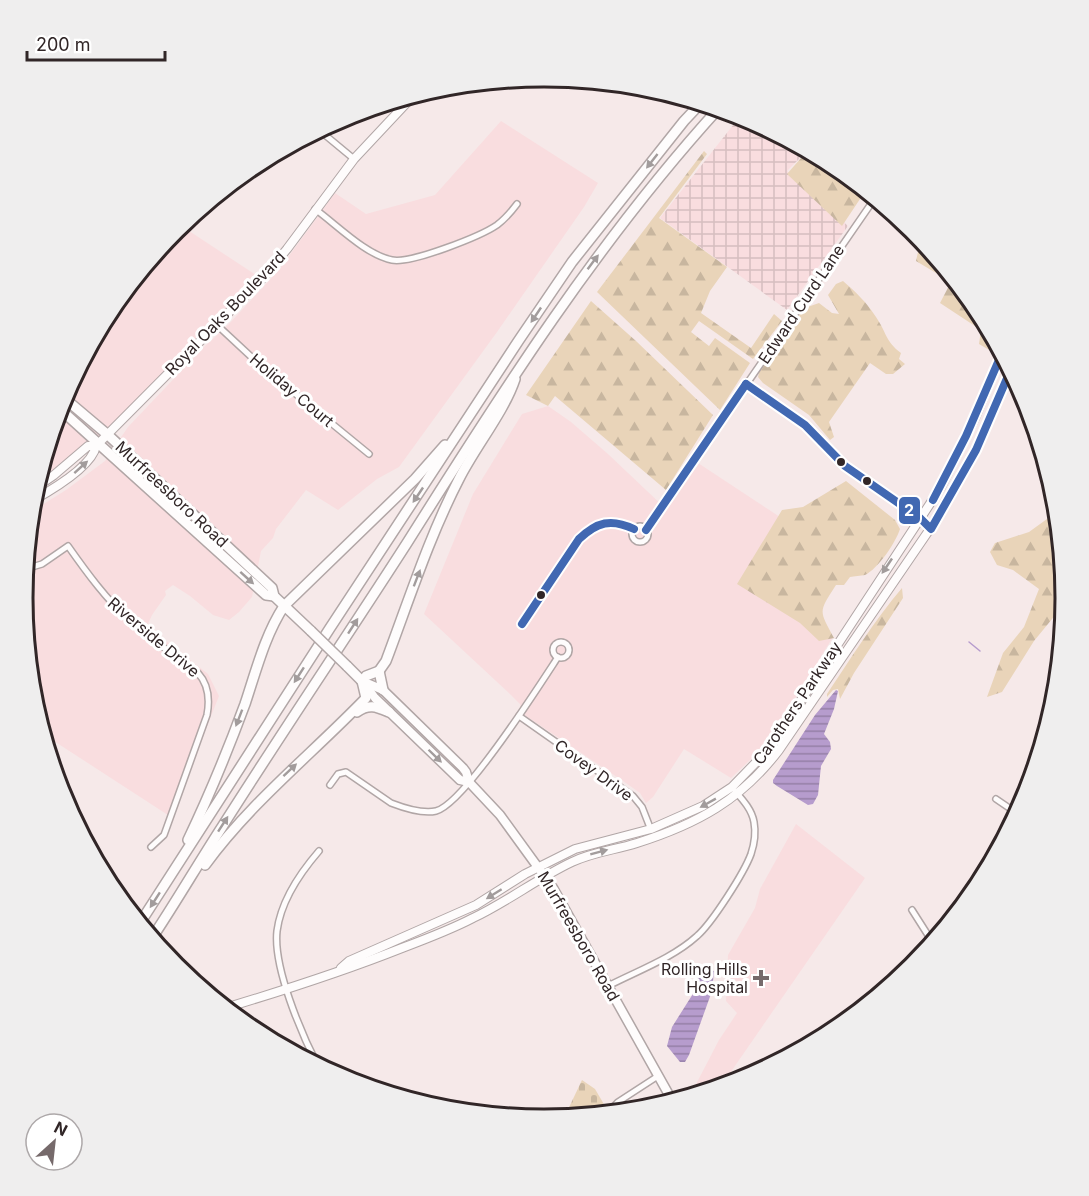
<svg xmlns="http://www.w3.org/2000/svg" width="1089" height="1196" font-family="Inter,sans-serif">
	<defs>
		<pattern id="industrial-grid" width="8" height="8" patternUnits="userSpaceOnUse" patternTransform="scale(1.5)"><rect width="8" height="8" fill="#f9dddf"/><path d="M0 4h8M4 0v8" fill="none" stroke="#d6bebf"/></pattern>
		<pattern id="forest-firs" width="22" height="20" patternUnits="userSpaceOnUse" patternTransform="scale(1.5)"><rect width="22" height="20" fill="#e9d4b9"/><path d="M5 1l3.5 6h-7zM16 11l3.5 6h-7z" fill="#c8b69f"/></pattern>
		<pattern id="cemetery-stones" width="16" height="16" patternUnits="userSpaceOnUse" patternTransform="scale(1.5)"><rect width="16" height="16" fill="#e9d4b9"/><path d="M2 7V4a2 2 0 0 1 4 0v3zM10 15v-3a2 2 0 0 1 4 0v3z" fill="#c8b69f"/></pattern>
		<pattern id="water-rules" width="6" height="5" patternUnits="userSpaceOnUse" patternTransform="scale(1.5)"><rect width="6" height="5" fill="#b69ccd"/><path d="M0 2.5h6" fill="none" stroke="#957fa6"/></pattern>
	</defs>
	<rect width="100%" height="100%" fill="#f6e9e9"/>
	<g fill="#f9dddf">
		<polygon points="501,121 598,183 584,207 497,332 399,467 377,479 338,510 306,490 276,529 273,538 261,551 252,597 239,612 229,620 213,615 190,596 173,585 165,591 166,595 152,615 147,626 208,674 219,696 171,817 57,743 44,736 32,699 23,598 31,512 66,490 105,461 128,427 204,347 228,325 278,271 335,193 366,214 435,195"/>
		<polygon points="180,225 262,279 105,432 35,488 62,398 111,308"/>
		<polygon points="548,406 571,422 608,454 665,508 698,463 783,519 743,578 833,637 771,737 751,759 731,778 684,749 653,797 646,803 640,793 626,783 523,714 520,704 511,695 424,614 473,494 522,414"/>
		<polygon points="796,824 865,878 728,1076 718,1088 698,1094 693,1090 719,1040 737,1013 726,1001 728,955 755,908 760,889"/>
	</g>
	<polygon fill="url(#industrial-grid)" points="741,115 808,150 787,171 848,226 787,310 660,218"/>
	<g fill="url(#forest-firs)">
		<polygon points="808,150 835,164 866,190 842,226 787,174"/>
		<polygon points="704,151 707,154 659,218 727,267 710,291 701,313 751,348 774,314 782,321 753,359 699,321 691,332 709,346 715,338 750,363 720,410 597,292"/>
		<polygon points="923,241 979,308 995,339 991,351 979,344 981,330 940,303 951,282 916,261 920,243"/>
		<path d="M843 281C856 292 867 303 876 317 887 333 885 341 901 353L899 359 905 364 893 374H886L870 363 829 422 834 437 830 440 809 415 763 383 758 377 760 369 799 310 819 303 832 313 839 314 828 295 836 284Z"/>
		<polygon points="591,301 636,341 713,415 666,490 555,396 548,406 526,395"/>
		<path d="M846 481 895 520 900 529C896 542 878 569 865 575 861 576 854 576 850 577L844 585H836C818 613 819 610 834 638L819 641 800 623 737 584 782 510 803 507Z"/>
		<polygon points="1058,511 1066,602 1034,641 1002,692 987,697 1003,653 1024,627 1039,589 1013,570 997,565 990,552 995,543 1029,532"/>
		<path d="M902 588 903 598 854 673 840 699 838 689 833 690 827 697V694C851 658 874 621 902 588Z"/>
	</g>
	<polygon fill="url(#cemetery-stones)" points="582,1080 595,1089 605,1106 598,1115 564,1118"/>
	<g fill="url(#water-rules)">
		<polygon points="836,690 838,691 834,709 824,734 830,742 831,749 821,766 818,795 813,804 808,805 777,786 773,783 773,780 815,715"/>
		<polygon points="703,965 714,971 712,991 689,1055 685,1062 680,1062 667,1046 672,1027 696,989 699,970"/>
	</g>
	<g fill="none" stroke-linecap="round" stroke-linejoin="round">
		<polyline stroke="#b69ccd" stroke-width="1.5" points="969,642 980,651"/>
		<g stroke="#b1a6a6" stroke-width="8">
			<g id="street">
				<polyline points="319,130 354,159"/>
				<path d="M315 209C337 225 366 255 392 260 411 264 481 236 497 225 505 219 511 212 517 204"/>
				<polyline points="217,325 259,364 369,454"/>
				<polyline points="746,384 805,425 845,466 920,518 931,529"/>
				<circle cx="640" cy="534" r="8"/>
				<polyline points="646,530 875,198"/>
				<path d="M25 569 42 564 68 546C87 573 106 599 131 622 152 640 176 656 198 673 209 685 210 699 207 715L164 835 151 847"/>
				<circle cx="561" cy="650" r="8"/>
				<polyline points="519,716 633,796 642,807 651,830"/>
				<path d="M330 785 338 774 346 772 391 803C404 808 423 814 436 811 464 804 539 686 558 657"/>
				<polyline points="996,799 1018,814"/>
				<polyline points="912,910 933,943"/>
				<path d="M608 986C637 971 673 958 697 936 712 923 744 873 751 854 754 845 756 833 754 822 752 810 743 800 735 791"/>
				<path d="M318 1066C301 1033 273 967 277 931 281 900 300 873 319 851"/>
				<polyline points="607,1114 618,1102 658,1076"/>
			</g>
		</g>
		<g stroke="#b1a6a6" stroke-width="10">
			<g id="secondary">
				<polyline points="35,488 54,475 88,446 96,446"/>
				<path d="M32 501C50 491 92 467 96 446L262 279 287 249 354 159 414 95"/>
				<polyline points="341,968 349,961 476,905 525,874 575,849 651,829 703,806 732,787 769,749 941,487 975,418 1002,353"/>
				<path d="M225 1008C285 990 344 971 402 948 426 939 450 930 473 918 507 902 538 878 572 862 593 852 615 850 637 843 697 824 741 800 779 750L934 523 976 450 1011 369"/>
			</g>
		</g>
		<g stroke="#b1a6a6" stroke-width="11">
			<g id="primary">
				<polyline points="362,681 383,690 463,768 466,772 469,782 500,815 553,888 673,1102"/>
				<polyline points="364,683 375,698 460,780 469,782"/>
			</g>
		</g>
		<g stroke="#b1a6a6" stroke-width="12">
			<g id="highway">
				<polyline points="63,397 108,435 272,588 274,596 311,631"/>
				<polyline points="59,408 266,595 274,596"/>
				<polyline points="347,666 362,681"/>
				<polyline points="379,671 383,690"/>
				<path d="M362 681 366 676 379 671 386 661C409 600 429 537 459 479 475 447 504 412 515 379"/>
				<path d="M357 712C369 703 377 707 389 712"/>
				<path d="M188 840C209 796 228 750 245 704 256 671 265 635 284 606L415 479 445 445"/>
				<path d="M205 865C251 802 312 754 366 698L362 681"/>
				<polyline points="140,923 330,628 519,340 572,262 684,121 701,103"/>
				<path d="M152 938C176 902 198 864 222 827 282 732 346 638 407 543 502 392 598 241 719 108"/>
			</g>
		</g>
		<use href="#street" stroke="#fefcfc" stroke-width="5"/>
		<use href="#secondary" stroke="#fefcfc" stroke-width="8"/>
		<use href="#primary" stroke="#fefcfc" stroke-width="8"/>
		<use href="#highway" stroke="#fefcfc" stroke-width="9"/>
		<g stroke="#b1a6a6" stroke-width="12" stroke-linecap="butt">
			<polyline id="highway-bridge" points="311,631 347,666"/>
		</g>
		<use href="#highway-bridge" stroke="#fefcfc" stroke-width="9"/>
		<g stroke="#fff" stroke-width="12">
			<g id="bus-1">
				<polyline points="746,384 805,425 845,466 920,518 931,529 976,450 1011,369"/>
				<polyline points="933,500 966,436 1002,353"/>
				<polyline points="646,530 746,384"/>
				<path d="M522 624 579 539C597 522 611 518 634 529"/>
			</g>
		</g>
		<use href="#bus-1" stroke="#4168b2" stroke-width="8"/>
	</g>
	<defs><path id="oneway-solid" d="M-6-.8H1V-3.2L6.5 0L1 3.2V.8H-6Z" transform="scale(1.5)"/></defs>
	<g fill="#a29c9c">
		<use href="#oneway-solid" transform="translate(652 161) rotate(128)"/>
		<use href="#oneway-solid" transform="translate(593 262) rotate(-53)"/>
		<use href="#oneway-solid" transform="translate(536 315) rotate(124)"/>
		<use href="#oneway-solid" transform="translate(81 467) rotate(-42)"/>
		<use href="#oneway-solid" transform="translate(418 495) rotate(124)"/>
		<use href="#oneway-solid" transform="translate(887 566) rotate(124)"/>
		<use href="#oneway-solid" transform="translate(247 578) rotate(42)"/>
		<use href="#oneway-solid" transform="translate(417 578) rotate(-69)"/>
		<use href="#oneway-solid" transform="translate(353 626) rotate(-57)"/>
		<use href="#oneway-solid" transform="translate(299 675) rotate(123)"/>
		<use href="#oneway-solid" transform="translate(239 718) rotate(111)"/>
		<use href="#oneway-solid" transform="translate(435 756) rotate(44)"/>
		<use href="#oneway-solid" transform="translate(290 770) rotate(-43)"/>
		<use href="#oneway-solid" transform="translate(708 803) rotate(151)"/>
		<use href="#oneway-solid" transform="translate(223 824) rotate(-57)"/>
		<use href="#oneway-solid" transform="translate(599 852) rotate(-15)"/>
		<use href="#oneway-solid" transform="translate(494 894) rotate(148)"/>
		<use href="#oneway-solid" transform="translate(155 900) rotate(123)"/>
	</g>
	<g fill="#312627" stroke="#fff" stroke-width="2">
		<circle cx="841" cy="462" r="5"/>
		<circle cx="867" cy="481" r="5"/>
		<circle cx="541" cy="595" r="5"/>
	</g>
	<path fill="#766a6b" stroke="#fff" stroke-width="2" d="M758 969h6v6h6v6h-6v6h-6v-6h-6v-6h6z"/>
	<g text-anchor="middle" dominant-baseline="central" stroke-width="6" stroke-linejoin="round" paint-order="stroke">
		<g font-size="16" fill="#312627" stroke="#fff">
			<text transform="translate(801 304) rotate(-56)">Edward Curd Lane</text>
			<text transform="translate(225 313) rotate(-46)">Royal Oaks Boulevard</text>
			<text transform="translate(292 390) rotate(40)">Holiday Court</text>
			<text transform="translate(172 494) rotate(43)">Murfreesboro Road</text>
			<text transform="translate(154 637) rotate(40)">Riverside Drive</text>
			<text transform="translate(797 703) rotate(-56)">Carothers Parkway</text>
			<text transform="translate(594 770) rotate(36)">Covey Drive</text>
			<text transform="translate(579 936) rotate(60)">Murfreesboro Road</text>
		</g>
		<g font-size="16" fill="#312627" stroke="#fff" text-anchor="end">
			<text x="748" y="969">Rolling Hills<tspan x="748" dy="18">Hospital</tspan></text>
		</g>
	</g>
	<path d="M0 0H1089V1196H0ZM33 598a511 511 0 1 1 1022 0a511 511 0 1 1-1022 0Z" fill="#efeeee" fill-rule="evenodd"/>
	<path fill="none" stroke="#312627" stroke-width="3" d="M33 598a511 511 0 1 1 1022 0a511 511 0 1 1-1022 0Z"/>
	<rect stroke="#fff" stroke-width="2" x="898" y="496" width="23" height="29" rx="6" fill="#4168b2"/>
	<g font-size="16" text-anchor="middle" font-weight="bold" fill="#fff">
		<text x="909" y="516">2</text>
	</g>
	<g transform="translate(54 1142) rotate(27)"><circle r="28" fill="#ffffff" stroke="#ada8a9" stroke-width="1.5"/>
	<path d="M0-4.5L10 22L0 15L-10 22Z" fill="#766a6b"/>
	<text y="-9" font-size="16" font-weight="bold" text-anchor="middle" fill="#312627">N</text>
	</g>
	<path d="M27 51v9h138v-9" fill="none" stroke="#312627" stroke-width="3"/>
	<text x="36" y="51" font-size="18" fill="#312627" stroke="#ffffff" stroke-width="4.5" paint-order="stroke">200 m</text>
</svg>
